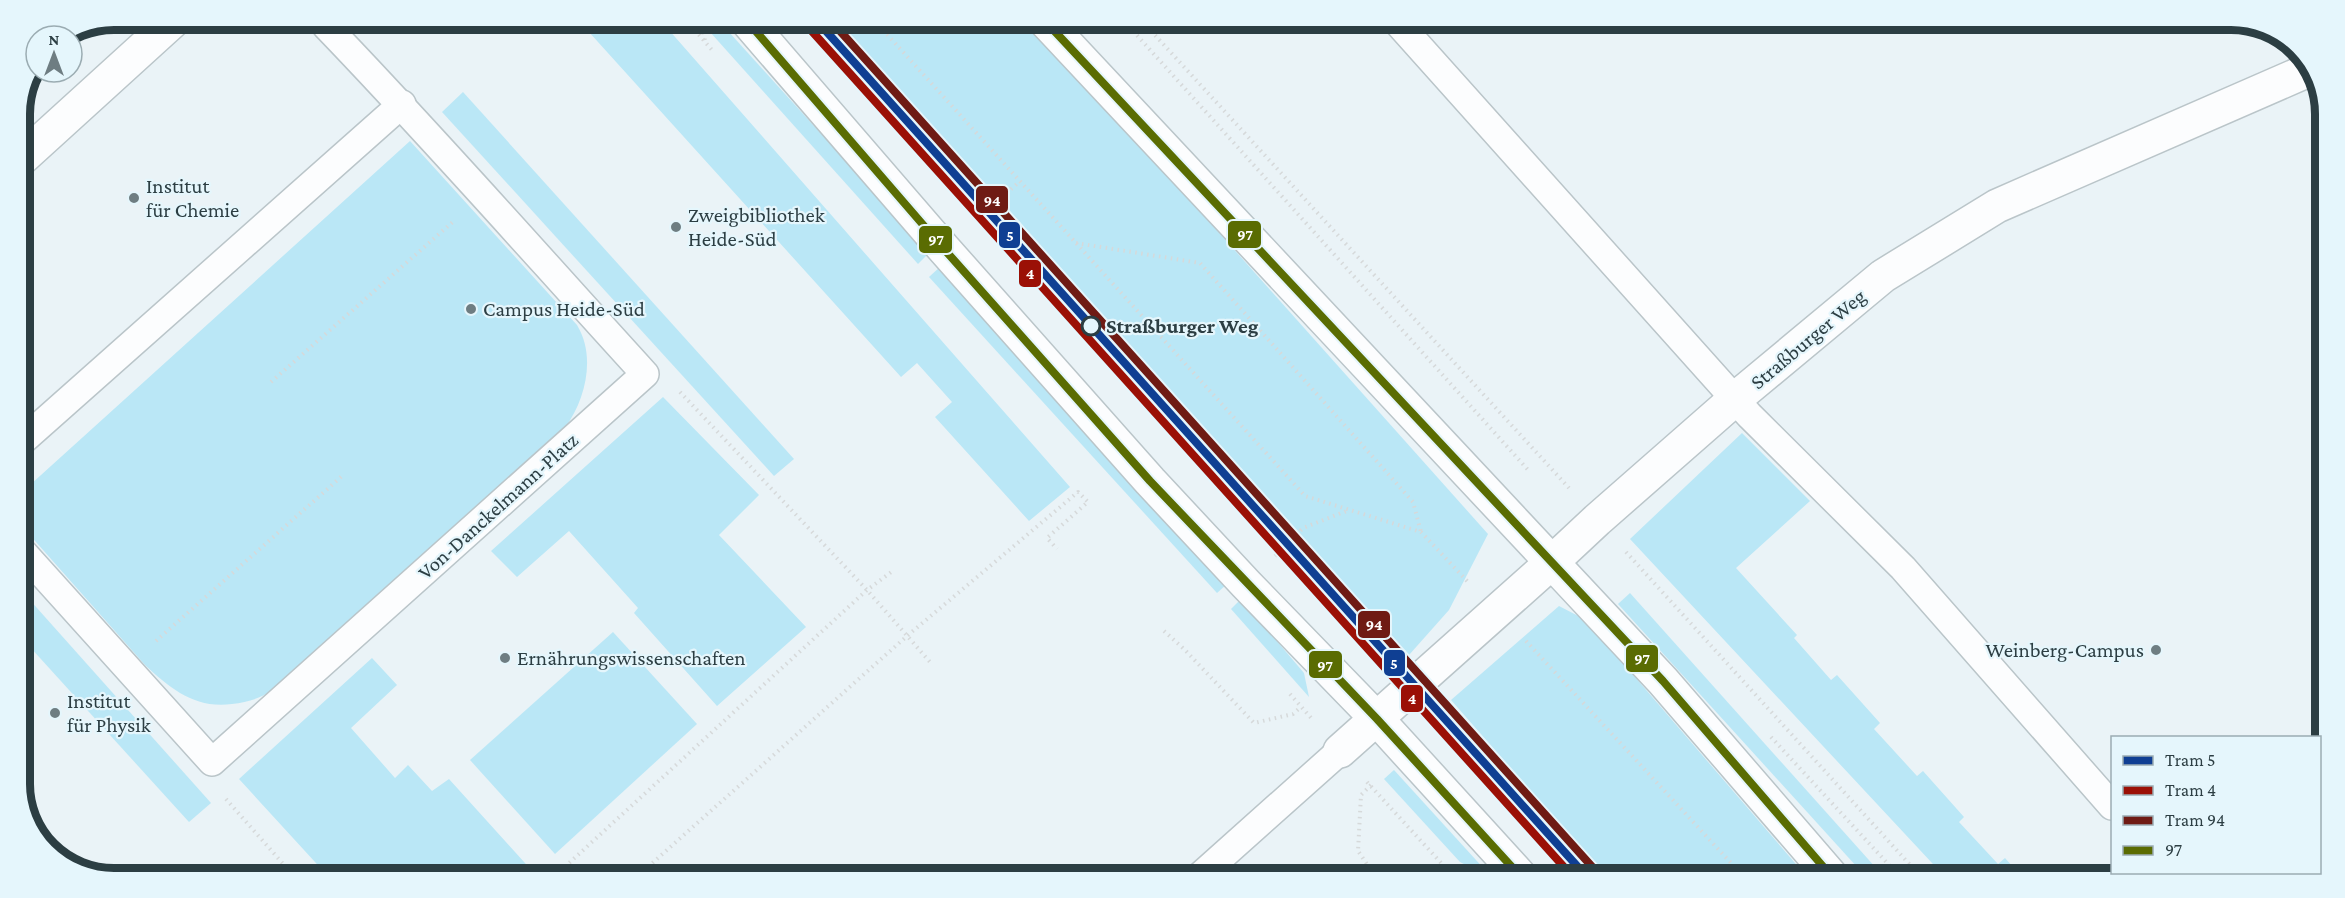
<svg xmlns="http://www.w3.org/2000/svg" width="2345" height="898" font-family="'Crimson Pro',serif">
	<rect width="100%" height="100%" fill="#eaf3f7"/>
	<g fill="#bae7f6">
		<polygon points="579,21 661,21 1070,487 1029,521 935,417 952,402 917,363 901,377"/>
		<polygon points="708,21 719,21 929,253 918,264 710,32"/>
		<polygon points="835,21 1031,22 1488,534 1449,610 1409,655 1293,537 993,204"/>
		<polygon points="463,92 794,459 774,476 442,112"/>
		<path d="M410 141 577 325C596 356 586 399 565 428L272 690C260 699 247 702 232 704 195 709 171 689 145 665L20 524V494Z"/>
		<polygon points="941,266 1227,584 1217,593 929,277"/>
		<polygon points="663,397 759,495 719,535 806,627 717,706 634,613 638,608 569,531 517,577 491,551"/>
		<polygon points="1742,433 1810,501 1736,568 1797,635 1794,638 1831,680 1837,675 1880,723 1874,729 1917,776 1923,771 1964,817 1959,822 1998,864 2005,858 2023,878 1946,878 1630,539"/>
		<polygon points="20,589 211,803 189,822 20,636"/>
		<polygon points="1630,593 1885,878 1867,878 1618,604"/>
		<polygon points="1241,599 1304,673 1309,697 1231,609"/>
		<polygon points="1559,606 1586,620 1807,877 1606,877 1451,700"/>
		<polygon points="613,632 697,724 555,854 470,760"/>
		<polygon points="372,658 397,685 351,728 395,778 408,765 432,791 449,779 534,873 532,874 326,874 239,779"/>
		<polygon points="1394,770 1486,871 1483,874 1460,862 1384,779"/>
	</g>
	<polygon fill="#a1daed" points="2167,872 2239,872 2247,873 2232,878 2164,878"/>
	<g fill="none" stroke-linecap="round" stroke-linejoin="round">
		<g stroke="#bac5c9" stroke-width="30">
			<g id="service">
				<polyline points="1398,23 1749,415 1903,568 2112,806"/>
				<polyline points="20,443 402,104"/>
				<path d="M20 549 212 762 645 374C539 258 435 139 326 26"/>
				<polyline points="1200,876 1340,751"/>
				<polyline points="2132,878 2134,872"/>
			</g>
		</g>
		<g stroke="#bac5c9" stroke-width="36">
			<g id="minor">
				<polyline points="20,160 174,20"/>
				<polyline points="1340,751 1551,563 1597,520 1735,399 1883,276 1997,206 2311,69"/>
			</g>
		</g>
		<g stroke="#bac5c9" stroke-width="36">
			<g id="secondary">
				<polyline points="747,21 944,249 1150,481 1246,584 1377,719 1521,877"/>
				<polyline points="1046,22 1663,681 1833,878"/>
			</g>
		</g>
		<g stroke="#d6d9da" stroke-width="4" stroke-dasharray="1.5 4.5" stroke-linecap="butt">
			<polyline points="687,21 712,50"/>
			<polyline points="701,21 705,41"/>
			<polyline points="875,21 1305,496 1421,532 1468,582"/>
			<polyline points="1125,22 1530,472"/>
			<polyline points="1143,22 1569,488"/>
			<polyline points="975,221 1019,182"/>
			<polyline points="1076,243 1200,263 1413,502 1421,532"/>
			<polyline points="271,382 455,220"/>
			<polyline points="680,392 867,590 930,662"/>
			<polyline points="1626,552 1922,878"/>
			<polyline points="1275,556 1303,528 1349,510"/>
			<polyline points="1164,631 1185,650 1254,723 1293,714 1301,707"/>
			<polyline points="156,641 342,476"/>
			<polyline points="1526,641 1744,877"/>
			<polyline points="1290,694 1313,720"/>
			<polyline points="1771,737 1901,878"/>
			<polyline points="1367,782 1454,877"/>
			<polyline points="1371,785 1361,795 1358,851 1375,876"/>
			<polyline points="226,799 292,874"/>
			<polyline points="556,875 867,590 894,570"/>
			<polyline points="639,875 907,636 1078,492 1088,502 1047,538 1057,549"/>
		</g>
		<use href="#service" stroke="#fcfdfe" stroke-width="27"/>
		<use href="#minor" stroke="#fcfdfe" stroke-width="33"/>
		<use href="#secondary" stroke="#fcfdfe" stroke-width="33"/>
		<g stroke="#e5f6fc" stroke-width="12">
			<g id="bus-1">
				<polyline points="747,21 944,249 1150,481 1377,719 1521,877"/>
				<polyline points="1046,22 1663,681 1833,878"/>
			</g>
		</g>
		<use href="#bus-1" stroke="#5a6c02" stroke-width="8"/>
		<g stroke="#e5f6fc" stroke-width="12">
			<polyline id="tram-1" points="817,21 1587,877"/>
		</g>
		<g stroke="#e5f6fc" stroke-width="12">
			<polyline id="tram-2" points="809,28 1573,877"/>
		</g>
		<g stroke="#e5f6fc" stroke-width="12">
			<polyline id="tram-3" points="831,21 1595,870"/>
		</g>
		<use href="#tram-1" stroke="#0f3f93" stroke-width="8"/>
		<use href="#tram-2" stroke="#9b1006" stroke-width="8"/>
		<use href="#tram-3" stroke="#6f1b14" stroke-width="8"/>
	</g>
	<g fill="#6e7d82" stroke="#e5f6fc" stroke-width="2">
		<circle cx="134" cy="198" r="6"/>
		<circle cx="676" cy="227" r="6"/>
		<circle cx="471" cy="309" r="6"/>
		<circle cx="2156" cy="650" r="6"/>
		<circle cx="505" cy="658" r="6"/>
		<circle cx="55" cy="713" r="6"/>
	</g>
	<circle fill="#e5f6fc" stroke="#2c3e43" stroke-width="3" cx="1091" cy="326" r="9"/>
	<g text-anchor="middle" dominant-baseline="central" stroke-width="4.5" stroke-linejoin="round" paint-order="stroke">
		<g font-size="21" fill="#2c3e43" stroke="#e5f6fc" text-anchor="start">
			<text x="146" y="186">Institut<tspan x="146" dy="24">für Chemie</tspan></text>
			<text x="688" y="215">Zweigbibliothek<tspan x="688" dy="24">Heide-Süd</tspan></text>
			<text x="483" y="309">Campus Heide-Süd</text>
			<text x="2144" y="650" text-anchor="end">Weinberg-Campus</text>
			<text x="517" y="658">Ernährungswissenschaften</text>
			<text x="67" y="701">Institut<tspan x="67" dy="24">für Physik</tspan></text>
		</g>
		<g font-size="21" font-weight="bold" fill="#2c3e43" stroke="#e5f6fc" text-anchor="start">
			<text x="1106" y="326">Straßburger Weg</text>
		</g>
		<g font-size="21" fill="#2c3e43" stroke="#e5f6fc">
			<text transform="translate(1808 339) rotate(-40)">Straßburger Weg</text>
			<text transform="translate(498 506) rotate(-42)">Von-Danckelmann-Platz</text>
		</g>
	</g>
	<path d="M0 0H2345V898H0ZM114 30H2231A84 84 0 0 1 2315 114V784A84 84 0 0 1 2231 868H114A84 84 0 0 1 30 784V114A84 84 0 0 1 114 30Z" fill="#e5f6fc" fill-rule="evenodd"/>
	<path fill="none" stroke="#2c3e43" stroke-width="8" d="M114 30H2231A84 84 0 0 1 2315 114V784A84 84 0 0 1 2231 868H114A84 84 0 0 1 30 784V114A84 84 0 0 1 114 30Z"/>
	<g stroke="#e5f6fc" stroke-width="2">
		<rect x="975" y="185" width="34" height="29" rx="6" fill="#6f1b14"/>
		<rect x="1227" y="220" width="35" height="29" rx="6" fill="#5a6c02"/>
		<rect x="998" y="221" width="23" height="28" rx="6" fill="#0f3f93"/>
		<rect x="918" y="225" width="35" height="29" rx="6" fill="#5a6c02"/>
		<rect x="1018" y="259" width="24" height="29" rx="6" fill="#9b1006"/>
		<rect x="1357" y="610" width="34" height="29" rx="6" fill="#6f1b14"/>
		<rect x="1625" y="644" width="34" height="29" rx="6" fill="#5a6c02"/>
		<rect x="1383" y="649" width="23" height="28" rx="6" fill="#0f3f93"/>
		<rect x="1308" y="650" width="35" height="29" rx="6" fill="#5a6c02"/>
		<rect x="1400" y="684" width="24" height="29" rx="6" fill="#9b1006"/>
	</g>
	<g font-size="16" text-anchor="middle" font-weight="bold" fill="#fff">
		<text x="992" y="206">94</text>
		<text x="1245" y="240">97</text>
		<text x="1010" y="241">5</text>
		<text x="936" y="245">97</text>
		<text x="1030" y="279">4</text>
		<text x="1374" y="630">94</text>
		<text x="1642" y="664">97</text>
		<text x="1394" y="669">5</text>
		<text x="1325" y="671">97</text>
		<text x="1412" y="704">4</text>
	</g>
	<rect x="2111" y="736" width="210" height="138" fill="#e5f6fc" stroke="#9bacb2" stroke-width="1.5"/>
	<rect x="2123" y="756" width="30" height="9" fill="#0f3f93" stroke="#9bacb2" stroke-width="1.5"/>
	<text x="2165" y="766" font-size="18" fill="#2c3e43">Tram 5</text>
	<rect x="2123" y="786" width="30" height="9" fill="#9b1006" stroke="#9bacb2" stroke-width="1.5"/>
	<text x="2165" y="796" font-size="18" fill="#2c3e43">Tram 4</text>
	<rect x="2123" y="816" width="30" height="9" fill="#6f1b14" stroke="#9bacb2" stroke-width="1.5"/>
	<text x="2165" y="826" font-size="18" fill="#2c3e43">Tram 94</text>
	<rect x="2123" y="846" width="30" height="9" fill="#5a6c02" stroke="#9bacb2" stroke-width="1.5"/>
	<text x="2165" y="856" font-size="18" fill="#2c3e43">97</text>
	<g transform="translate(54 54)"><circle r="28" fill="#e5f6fc" stroke="#9bacb2" stroke-width="1.5"/>
	<path d="M0-4.5L10 22L0 15L-10 22Z" fill="#6e7d82"/>
	<text y="-9" font-size="16" font-weight="bold" text-anchor="middle" fill="#2c3e43">N</text>
	</g>
</svg>
